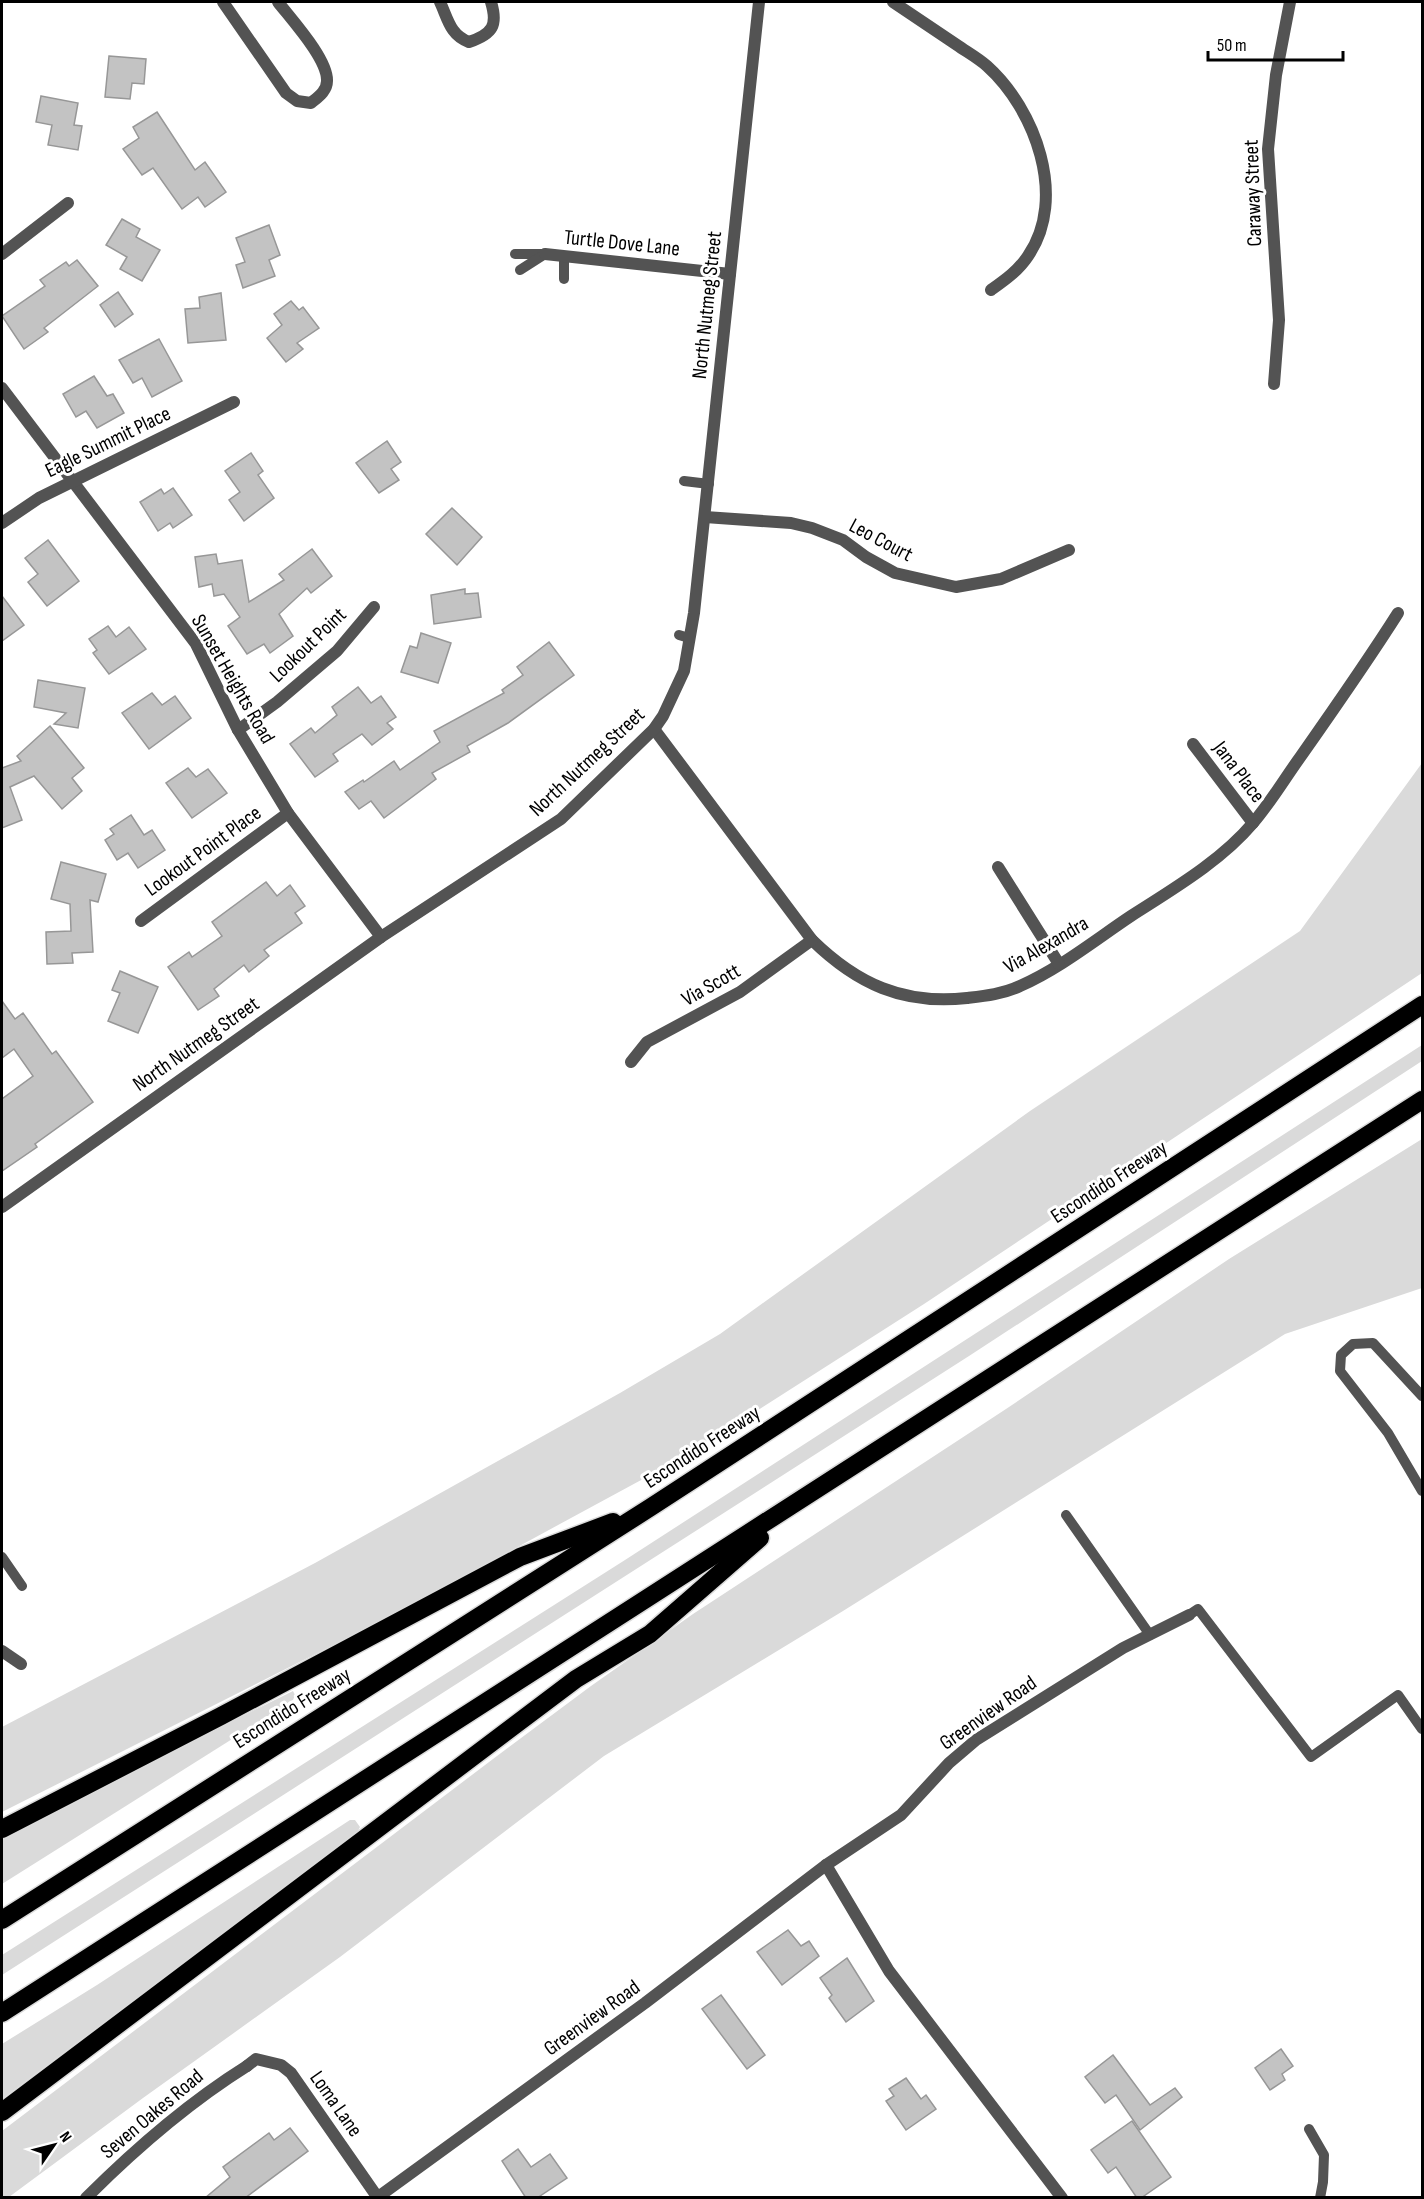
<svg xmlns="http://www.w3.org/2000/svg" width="1424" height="2199" font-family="'Sofia Sans Condensed',sans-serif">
	<rect width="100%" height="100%" fill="#fff"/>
	<g fill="#dadada">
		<polygon points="1422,763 1422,973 924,1304 691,1453 379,1622 2,1812 2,1727 315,1563 620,1393 720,1334 1030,1111 1300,931"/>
		<polygon points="1422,1045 1422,1061 969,1356 2,1975 2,1955 625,1560"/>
		<polygon points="1422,1139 1422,1288 1285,1334 843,1611 604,1756 340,1957 143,2098 9,2197 2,2197 2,2131 493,1759 591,1686 693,1614 1006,1409 1229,1259"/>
		<polygon points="293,1691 295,1695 293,1700 264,1719 2,1884 2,1840 208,1733"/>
		<polygon points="350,1820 355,1820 360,1827 357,1833 2,2099 2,2044 97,1985"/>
	</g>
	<g fill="#c3c3c3" stroke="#979797" stroke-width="1.5">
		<polygon points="109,56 146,59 144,84 132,83 130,99 105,97"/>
		<polygon points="41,96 78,103 74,125 82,126 78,150 48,145 52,125 36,122"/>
		<polygon points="157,112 195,170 205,162 226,192 205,207 198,197 182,209 153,168 142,175 123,149 139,138 133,127"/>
		<polygon points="122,219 140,229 136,237 160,250 142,281 120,269 127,257 106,245"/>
		<polygon points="269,225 280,255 269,260 275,276 243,288 236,265 245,262 236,238"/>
		<polygon points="77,260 98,286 44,328 48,332 24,349 2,316 45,286 40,280 66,262 69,266"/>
		<polygon points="118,292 133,314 115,327 100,305"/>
		<polygon points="221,293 226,340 188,343 185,309 200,308 199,297"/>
		<polygon points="291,301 299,310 303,307 319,328 297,343 303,349 286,362 267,338 282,325 274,314"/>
		<polygon points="159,339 182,381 152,397 142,378 133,383 119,360"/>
		<polygon points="94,376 107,396 113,394 124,413 97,428 86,411 76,417 63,394"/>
		<polygon points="387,441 401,462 391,469 399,480 379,493 356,463"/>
		<polygon points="251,453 263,471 258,475 274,498 244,521 229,500 240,492 225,471"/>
		<polygon points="173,488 192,515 173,528 170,523 158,531 140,502 161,489 164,494"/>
		<polygon points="452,508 482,537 457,565 426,534"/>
		<polygon points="48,540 79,581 47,606 28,582 38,574 25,558"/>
		<polygon points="312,549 332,576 311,593 307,588 279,614 293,636 270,653 264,644 247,654 228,626 240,617 224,594 214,596 212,584 199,587 195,557 216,554 218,564 242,560 249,602 284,580 279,574"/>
		<polygon points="465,589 465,594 478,593 481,617 434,624 431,595"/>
		<polygon points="2,596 24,625 2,641"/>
		<polygon points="108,626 116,637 129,627 146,649 109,674 93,653 97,650 89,639"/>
		<polygon points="421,633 451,643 438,683 401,672 410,646 417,648"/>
		<polygon points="549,642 574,675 508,723 467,746 470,752 432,773 436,779 384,818 371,801 359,809 345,792 363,780 364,782 394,761 400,770 440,742 434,731 504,693 502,690 523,675 517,667"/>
		<polygon points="38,680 85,688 78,728 54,724 66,713 34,707"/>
		<polygon points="358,687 371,703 381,696 396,717 387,723 393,729 372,745 362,734 333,754 338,761 315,777 290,744 311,728 315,733 337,715 332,707"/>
		<polygon points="152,693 162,705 175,696 191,718 149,749 122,713"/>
		<polygon points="50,726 84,768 72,778 82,791 62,809 34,776 10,787 22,820 2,828 2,768 21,761 17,756"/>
		<polygon points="188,768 196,777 208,769 227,793 192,818 166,783"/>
		<polygon points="131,815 144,835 152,830 165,850 138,868 128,853 117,860 105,840 114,834 110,829"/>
		<polygon points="61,862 106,874 98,902 90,900 93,952 72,953 73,963 47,964 46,932 71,931 70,904 51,899"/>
		<polygon points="266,882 277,896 290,885 305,906 295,913 302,923 264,950 269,956 249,972 244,965 214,989 219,996 198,1010 168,967 189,952 192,957 222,936 212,922"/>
		<polygon points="120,971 158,987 138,1033 108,1021 120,993 112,990"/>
		<polygon points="2,1001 15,1019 23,1013 52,1054 56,1051 93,1102 35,1144 37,1147 2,1171 2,1099 33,1076 14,1049 2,1058"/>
		<polygon points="788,1930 801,1946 809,1941 819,1956 782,1985 757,1952"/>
		<polygon points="847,1958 874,2001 846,2022 829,1998 832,1995 820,1978"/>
		<polygon points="721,1995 765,2055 747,2069 702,2009"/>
		<polygon points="1281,2049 1293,2066 1282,2074 1285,2080 1270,2090 1255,2068"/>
		<polygon points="1113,2055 1150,2105 1175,2088 1182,2097 1140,2130 1116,2095 1105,2103 1085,2077"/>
		<polygon points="906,2078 921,2099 926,2095 936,2109 906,2130 886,2101 894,2096 889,2089"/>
		<polygon points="1132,2121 1171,2177 1141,2198 1137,2198 1116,2167 1108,2173 1091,2150"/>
		<polygon points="290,2128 308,2151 245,2198 205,2198 230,2177 223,2167 269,2133 274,2140"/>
		<polygon points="518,2149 531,2167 550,2154 567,2178 537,2198 526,2198 502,2161"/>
	</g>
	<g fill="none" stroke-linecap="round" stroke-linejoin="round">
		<g stroke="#dbdbdb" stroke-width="21">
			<g id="motorway">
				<polyline points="2,1829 221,1716 520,1557 613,1522"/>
				<polyline points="2,1920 651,1507 1422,1005"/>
				<polyline points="2,2013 1422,1100"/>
				<polyline points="2,2112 576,1679 650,1634 760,1538"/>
			</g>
		</g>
		<g stroke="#535353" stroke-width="10">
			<polyline points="515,254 545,254"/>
			<polyline points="520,270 545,254"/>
			<polyline points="564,279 564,256"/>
			<polyline points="684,481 709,484"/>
			<polyline points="679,635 689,638"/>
			<polyline points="1422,1396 1373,1343 1353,1344 1341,1355 1340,1371 1388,1433 1422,1491"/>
			<polyline points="1066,1515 1150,1635"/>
			<polyline points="2,1557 22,1586"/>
			<polyline points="1189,1615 1198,1609 1311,1757 1398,1695 1422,1729"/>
			<polyline points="1309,2129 1324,2155 1323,2182 1320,2198"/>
		</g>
		<g stroke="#535353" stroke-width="12">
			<path d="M223 2 286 93 297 101 311 103C318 97 327 91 327 81 328 59 291 19 278 2"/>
			<path d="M440 2C448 19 450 35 469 42 493 34 498 25 491 2"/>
			<path d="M893 2C914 16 936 31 957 45 967 52 978 58 987 66 1035 109 1068 198 1028 256 1018 271 1005 280 991 290"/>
			<polyline points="2,254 68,203"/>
			<polyline points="545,254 730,274"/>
			<polyline points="1274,384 1279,320 1268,149 1276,75 1290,2"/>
			<polyline points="2,388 196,644 238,730 288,813 381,937"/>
			<polyline points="705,517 791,523 812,528 843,540 866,557 895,573 956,587 1001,579 1069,550"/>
			<polyline points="2,523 39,498 234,402"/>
			<path d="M654 729 812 940C857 984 903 1005 967 998 984 996 1003 994 1020 986 1059 969 1095 940 1131 916 1173 889 1221 861 1253 823 1271 802 1285 778 1301 756 1334 709 1367 662 1398 613"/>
			<polyline points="238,730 277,702 337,651 374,607"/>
			<polyline points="1193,744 1253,823"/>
			<polyline points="998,867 1059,964"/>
			<polyline points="141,921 288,813"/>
			<polyline points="631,1062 647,1042 740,992 812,940"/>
			<polyline points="2,1651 21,1664"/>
			<polyline points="826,1865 889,1971 1062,2198"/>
			<polyline points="247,2066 256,2059 281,2065 291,2073 378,2198"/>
			<polyline points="378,2197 645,2003 826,1865 901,1815 949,1763 976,1740 1123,1648 1189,1615"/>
		</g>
		<g stroke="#535353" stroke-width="12">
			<polyline points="2,1207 381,937 561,819 654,729 663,716 684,671 694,613 759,2"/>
			<path d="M86 2198C135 2149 188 2103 247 2066"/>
		</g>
		<use href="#motorway" stroke="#000" stroke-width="18"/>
	</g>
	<g text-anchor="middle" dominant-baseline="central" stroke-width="6" stroke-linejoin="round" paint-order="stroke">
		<g font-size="21" fill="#000" stroke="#fff">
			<text transform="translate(1253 193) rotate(-92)">Caraway Street</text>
			<text transform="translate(622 243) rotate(6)">Turtle Dove Lane</text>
			<text transform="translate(707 305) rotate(-84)">North Nutmeg Street</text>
			<text transform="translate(108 442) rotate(-26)">Eagle Summit Place</text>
			<text transform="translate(881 540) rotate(28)">Leo Court</text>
			<text transform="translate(308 645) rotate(-44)">Lookout Point</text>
			<text transform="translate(233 679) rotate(60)">Sunset Heights Road</text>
			<text transform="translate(587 762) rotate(-43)">North Nutmeg Street</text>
			<text transform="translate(1239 772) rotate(53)">Jana Place</text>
			<text transform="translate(203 851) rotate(-36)">Lookout Point Place</text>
			<text transform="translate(1046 945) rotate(-30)">Via Alexandra</text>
			<text transform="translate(711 985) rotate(-30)">Via Scott</text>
			<text transform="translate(196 1044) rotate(-35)">North Nutmeg Street</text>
			<text transform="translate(1109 1182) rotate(-33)">Escondido Freeway</text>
			<text transform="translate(702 1447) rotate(-33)">Escondido Freeway</text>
			<text transform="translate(292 1708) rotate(-32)">Escondido Freeway</text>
			<text transform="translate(988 1713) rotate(-35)">Greenview Road</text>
			<text transform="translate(592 2018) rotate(-36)">Greenview Road</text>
			<text transform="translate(336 2104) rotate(55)">Loma Lane</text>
			<text transform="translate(152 2114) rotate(-40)">Seven Oakes Road</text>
		</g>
	</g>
	<rect width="1424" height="2199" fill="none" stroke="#000000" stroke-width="6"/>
	<g transform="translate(54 2145) rotate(55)" stroke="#ffffff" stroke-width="4.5" paint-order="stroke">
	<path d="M0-4.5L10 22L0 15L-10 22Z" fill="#000000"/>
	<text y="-9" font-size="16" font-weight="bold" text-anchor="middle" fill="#000000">N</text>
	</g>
	<path d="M1208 51v9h135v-9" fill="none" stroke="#000000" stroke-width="3"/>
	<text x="1217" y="51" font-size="18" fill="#000000" stroke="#ffffff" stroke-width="4.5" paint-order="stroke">50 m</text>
</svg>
